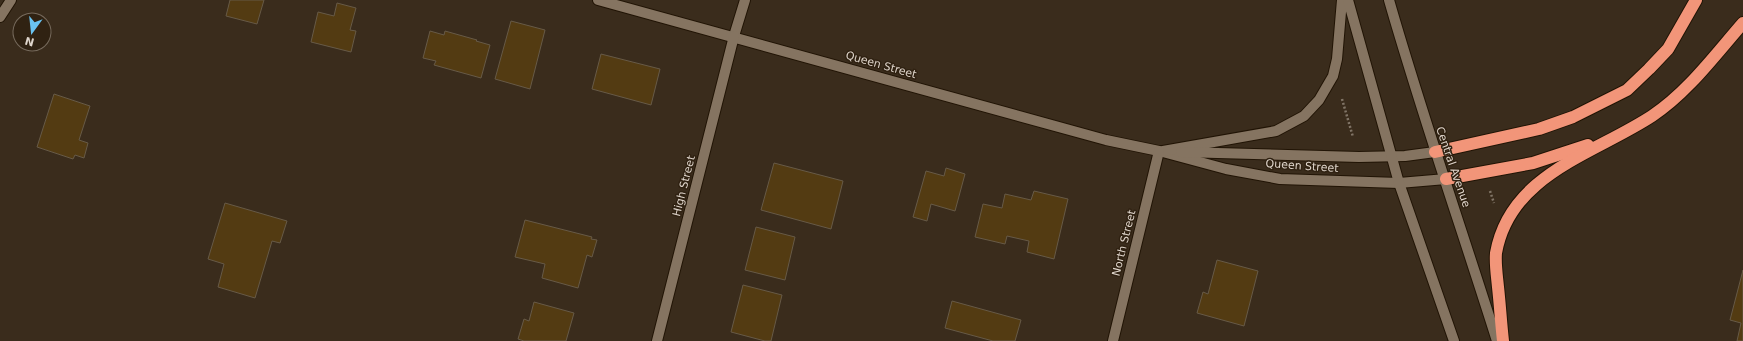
<svg xmlns="http://www.w3.org/2000/svg" width="1743" height="341" font-family="'DejaVu Sans',sans-serif">
	<rect width="100%" height="100%" fill="#3a2c1c"/>
	<g fill="#533b12" stroke="#675a47">
		<polygon points="230,0 264,0 257,24 226,16"/>
		<polygon points="337,3 356,8 350,30 356,31 351,52 311,42 318,12 334,16"/>
		<polygon points="511,21 545,30 530,89 495,79"/>
		<polygon points="430,31 444,35 445,31 477,40 476,41 490,45 481,78 434,65 436,61 423,58"/>
		<polygon points="601,54 660,69 651,105 592,89"/>
		<polygon points="54,94 90,106 79,140 88,143 84,158 75,155 73,159 37,147"/>
		<polygon points="774,163 843,181 831,229 761,210"/>
		<polygon points="946,168 965,174 955,211 931,204 927,221 913,217 926,171 944,176"/>
		<polygon points="1034,191 1068,199 1054,259 1027,252 1029,241 1007,236 1005,244 975,237 983,204 1002,208 1005,194 1031,200"/>
		<polygon points="225,203 287,221 280,243 272,241 255,298 218,287 224,264 208,259"/>
		<polygon points="525,220 592,237 591,239 597,240 592,257 587,255 578,288 542,278 545,264 515,257"/>
		<polygon points="756,227 795,237 785,280 745,270"/>
		<polygon points="1217,260 1258,271 1244,326 1197,313 1203,292 1208,294"/>
		<polygon points="1743,270 1743,341 1737,341 1741,323 1730,320"/>
		<polygon points="743,285 782,295 771,341 765,341 731,332"/>
		<polygon points="952,301 1021,320 1015,341 993,341 945,328"/>
		<polygon points="534,302 574,313 566,341 524,341 518,339 524,319 529,321"/>
	</g>
	<g fill="none" stroke-linecap="round" stroke-linejoin="round">
		<g stroke="#211405" stroke-width="12">
			<polyline id="lane" points="734,36 745,0"/>
		</g>
		<g stroke="#211405" stroke-width="12">
			<g id="street">
				<polyline points="598,0 1106,140 1159,151 1226,169 1280,179 1399,183 1446,179"/>
				<polyline points="0,17 11,0"/>
				<polyline points="1163,151 1276,131 1304,116 1319,100 1333,76 1337,59 1342,0"/>
				<polyline points="1181,152 1359,157 1405,156 1435,152"/>
				<polyline points="657,341 734,36"/>
				<polyline points="1113,341 1159,151"/>
			</g>
		</g>
		<g stroke="#211405" stroke-width="12">
			<g id="secondary">
				<polyline points="1348,0 1399,183 1454,341"/>
				<path d="M1389 0C1422 115 1461 227 1497 341"/>
			</g>
		</g>
		<g stroke="#211405" stroke-width="14">
			<g id="highway">
				<polyline points="1435,152 1539,129 1573,117 1627,90 1649,69 1668,49 1696,0"/>
				<polyline points="1446,179 1533,163 1588,145"/>
				<path d="M1503 341C1501 323 1500 305 1498 287 1497 276 1495 264 1496 253 1510 174 1594 154 1652 116 1688 92 1715 55 1743 23"/>
			</g>
		</g>
		<g stroke="#817567" stroke-width="2.5" stroke-dasharray="2 2" stroke-linecap="butt">
			<polyline points="1342,99 1353,137"/>
			<polyline points="1490,191 1494,203"/>
		</g>
		<use href="#lane" stroke="#857461" stroke-width="10"/>
		<use href="#street" stroke="#857461" stroke-width="10"/>
		<use href="#secondary" stroke="#857461" stroke-width="10"/>
		<use href="#highway" stroke="#f29579" stroke-width="12"/>
	</g>
	<g text-anchor="middle" dominant-baseline="central" stroke-width="3" stroke-linejoin="round" paint-order="stroke">
		<g font-size="11" fill="#dfd5cb" stroke="#302212">
			<text transform="translate(881 65) rotate(16)">Queen Street</text>
			<text transform="translate(1302 166) rotate(4)">Queen Street</text>
			<text transform="translate(1453 167) rotate(71)">Central Avenue</text>
			<text transform="translate(684 186) rotate(-76)">High Street</text>
			<text transform="translate(1124 243) rotate(-76)">North Street</text>
		</g>
	</g>
	<g transform="translate(32 32) rotate(195)"><circle r="19" fill="#302212" stroke="#766a5c"/>
	<path d="M0-3L7 15L0 10L-7 15Z" fill="#6ac3f1"/>
	<text y="-6" font-size="11" font-weight="bold" text-anchor="middle" fill="#dfd5cb">N</text>
	</g>
</svg>
